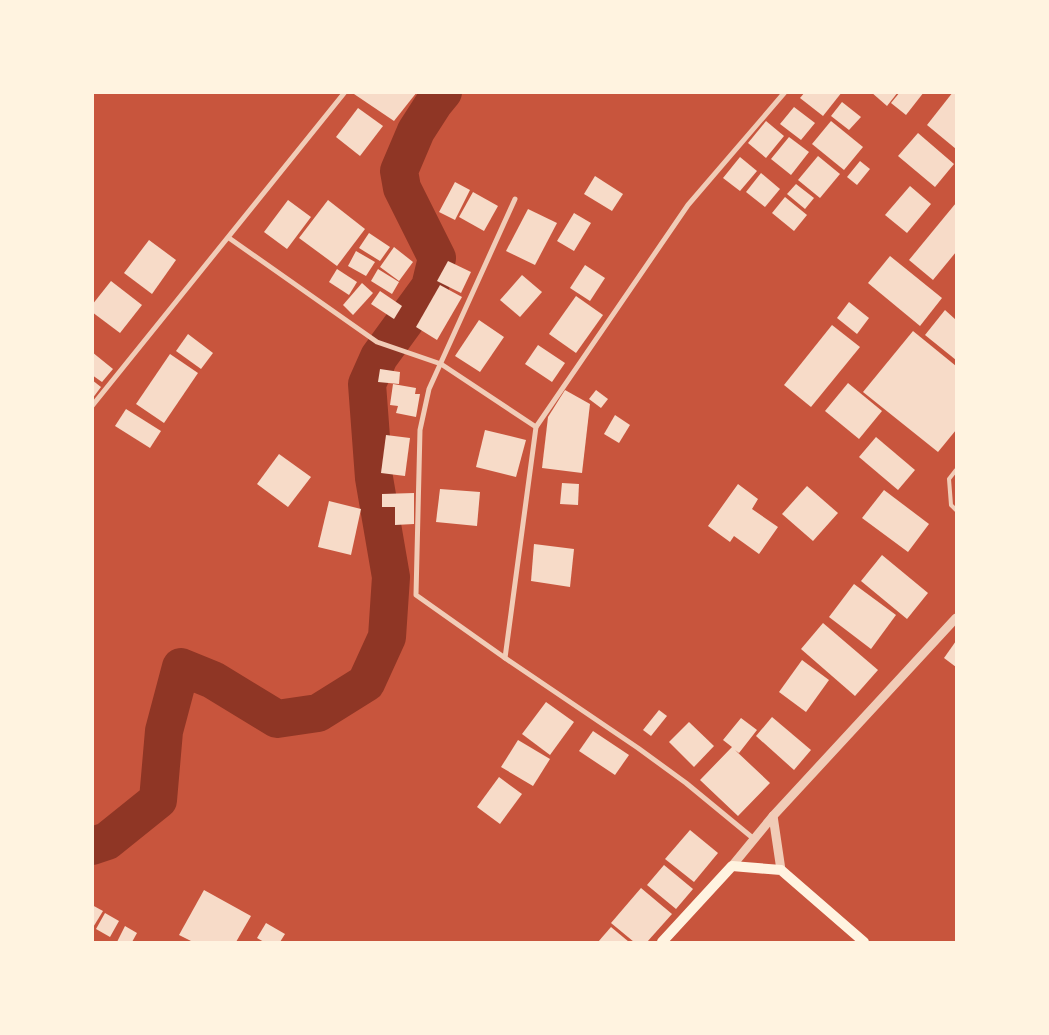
<svg xmlns="http://www.w3.org/2000/svg" width="1049" height="1035" font-family="Manrope,sans-serif">
	<rect width="100%" height="100%" fill="#c8553d"/>
	<g fill="none" stroke-linecap="round" stroke-linejoin="round">
		<polyline stroke="#8f3625" stroke-width="38" points="92,846 107,841 158,800 164,731 181,667 213,680 277,719 318,713 366,683 387,637 391,577 374,478 367,384 379,357 430,287 437,258 402,188 399,171 416,131 434,103 443,92"/>
	</g>
	<g fill="#f7dbc8">
		<polygon points="355,92 417,92 394,121 354,94"/>
		<polygon points="805,92 842,92 823,116 800,98"/>
		<polygon points="871,92 898,92 887,106"/>
		<polygon points="900,92 924,92 906,115 891,103"/>
		<polygon points="953,92 956,92 956,149 927,125"/>
		<polygon points="842,102 861,117 849,130 831,116"/>
		<polygon points="794,107 815,123 801,140 780,124"/>
		<polygon points="358,108 383,126 360,156 336,137"/>
		<polygon points="766,121 784,136 766,158 748,143"/>
		<polygon points="831,121 863,147 844,170 812,144"/>
		<polygon points="918,133 954,164 935,187 898,156"/>
		<polygon points="789,137 809,152 791,175 771,159"/>
		<polygon points="818,156 840,174 820,198 798,180"/>
		<polygon points="740,157 757,171 740,191 723,178"/>
		<polygon points="860,161 870,169 857,185 847,177"/>
		<polygon points="761,173 780,189 765,207 746,192"/>
		<polygon points="595,176 623,194 612,211 584,194"/>
		<polygon points="455,182 470,190 455,220 439,212"/>
		<polygon points="796,184 814,198 805,209 787,194"/>
		<polygon points="910,186 931,204 907,233 885,215"/>
		<polygon points="473,192 498,206 484,231 459,217"/>
		<polygon points="785,197 807,215 794,231 772,213"/>
		<polygon points="288,200 311,217 287,249 264,232"/>
		<polygon points="328,200 365,229 337,266 299,238"/>
		<polygon points="956,203 956,252 933,280 909,260"/>
		<polygon points="528,209 557,223 535,265 506,251"/>
		<polygon points="574,213 591,223 574,251 557,241"/>
		<polygon points="369,233 390,247 380,261 359,248"/>
		<polygon points="149,240 176,260 152,294 124,273"/>
		<polygon points="394,247 413,262 399,281 380,267"/>
		<polygon points="356,251 375,262 366,276 348,266"/>
		<polygon points="890,256 942,298 920,326 868,283"/>
		<polygon points="448,261 471,272 461,293 437,281"/>
		<polygon points="585,265 605,278 590,301 570,288"/>
		<polygon points="337,269 357,282 349,295 329,282"/>
		<polygon points="378,269 399,282 392,294 371,281"/>
		<polygon points="522,275 542,292 520,317 500,300"/>
		<polygon points="111,281 142,305 120,333 92,312 92,305"/>
		<polygon points="362,283 373,293 353,315 343,305"/>
		<polygon points="440,285 462,297 437,340 416,327"/>
		<polygon points="380,291 402,306 394,319 371,304"/>
		<polygon points="576,296 603,315 576,353 549,334"/>
		<polygon points="849,302 869,318 857,334 837,318"/>
		<polygon points="945,310 956,320 956,360 925,335"/>
		<polygon points="479,320 504,337 480,372 455,356"/>
		<polygon points="832,325 860,347 811,407 784,385"/>
		<polygon points="913,331 956,366 956,430 938,452 863,392"/>
		<polygon points="188,334 213,353 201,369 176,351"/>
		<polygon points="538,345 565,363 552,382 525,364"/>
		<polygon points="92,352 113,369 102,382 92,375"/>
		<polygon points="170,354 198,373 164,423 136,404"/>
		<polygon points="380,369 400,372 399,384 378,382"/>
		<polygon points="92,380 101,387 92,399"/>
		<polygon points="848,383 882,411 859,439 825,411"/>
		<polygon points="393,384 416,388 415,394 420,394 416,417 396,413 398,406 390,405"/>
		<polygon points="565,390 590,404 582,473 542,468 548,417"/>
		<polygon points="596,390 608,399 601,408 589,399"/>
		<polygon points="126,409 161,431 150,448 115,426"/>
		<polygon points="615,415 630,425 619,443 604,434"/>
		<polygon points="485,430 526,440 516,477 476,467"/>
		<polygon points="386,435 410,438 405,476 381,473"/>
		<polygon points="876,437 915,470 898,490 859,457"/>
		<polygon points="279,454 311,477 288,507 257,484"/>
		<polygon points="562,483 579,484 578,505 560,504"/>
		<polygon points="738,484 758,499 752,509 778,527 759,554 734,536 730,542 708,526"/>
		<polygon points="807,486 838,513 813,541 782,514"/>
		<polygon points="440,489 480,492 477,526 436,522"/>
		<polygon points="884,490 929,524 908,552 862,518"/>
		<polygon points="414,493 414,524 395,525 395,507 382,507 382,494"/>
		<polygon points="329,501 361,509 351,555 318,547"/>
		<polygon points="534,544 574,549 570,587 531,581"/>
		<polygon points="882,555 928,593 907,619 861,581"/>
		<polygon points="854,584 896,615 871,649 829,617"/>
		<polygon points="823,623 878,670 855,696 801,649"/>
		<polygon points="956,641 956,667 944,658"/>
		<polygon points="802,660 829,680 806,712 779,692"/>
		<polygon points="546,702 574,722 550,755 522,734"/>
		<polygon points="659,710 667,716 651,736 643,730"/>
		<polygon points="772,717 811,750 794,770 756,736"/>
		<polygon points="741,718 757,730 739,753 735,750 770,783 738,816 700,780 732,747 723,740"/>
		<polygon points="689,722 714,746 694,767 669,742"/>
		<polygon points="593,731 629,755 615,775 579,751"/>
		<polygon points="518,740 550,759 533,786 501,767"/>
		<polygon points="499,777 522,794 500,824 477,807"/>
		<polygon points="690,830 718,853 694,882 665,859"/>
		<polygon points="664,865 693,889 676,909 647,885"/>
		<polygon points="641,888 672,914 647,942 634,942 611,923"/>
		<polygon points="204,890 251,916 236,942 193,942 179,935"/>
		<polygon points="92,905 103,911 92,929"/>
		<polygon points="105,913 119,921 110,937 96,929"/>
		<polygon points="266,923 285,934 280,942 264,942 257,938"/>
		<polygon points="125,926 137,933 132,942 117,942"/>
		<polygon points="611,927 629,942 598,942"/>
	</g>
	<g fill="none" stroke-linecap="round" stroke-linejoin="round">
		<polyline stroke="#f1ccb7" stroke-width="4" points="956,470 949,479 951,505 956,510"/>
		<g stroke="#f1ccb7" stroke-width="5">
			<polyline points="515,199 429,389 420,430 416,595 505,658 638,748 686,783 754,839"/>
			<polyline points="229,238 377,342 441,364 536,427"/>
			<polyline points="92,406 345,92"/>
			<polyline points="505,658 536,427 688,205 785,92"/>
		</g>
		<g stroke="#f1ccb7" stroke-width="9">
			<polyline points="773,816 781,870"/>
			<polyline points="732,866 773,816 956,618"/>
		</g>
		<polyline stroke="#fff3e0" stroke-width="10" points="662,942 732,866 781,870 864,942"/>
	</g>
	<rect width="1049" height="1035" fill="none" stroke="#fff3e0" stroke-width="188"/>
</svg>
